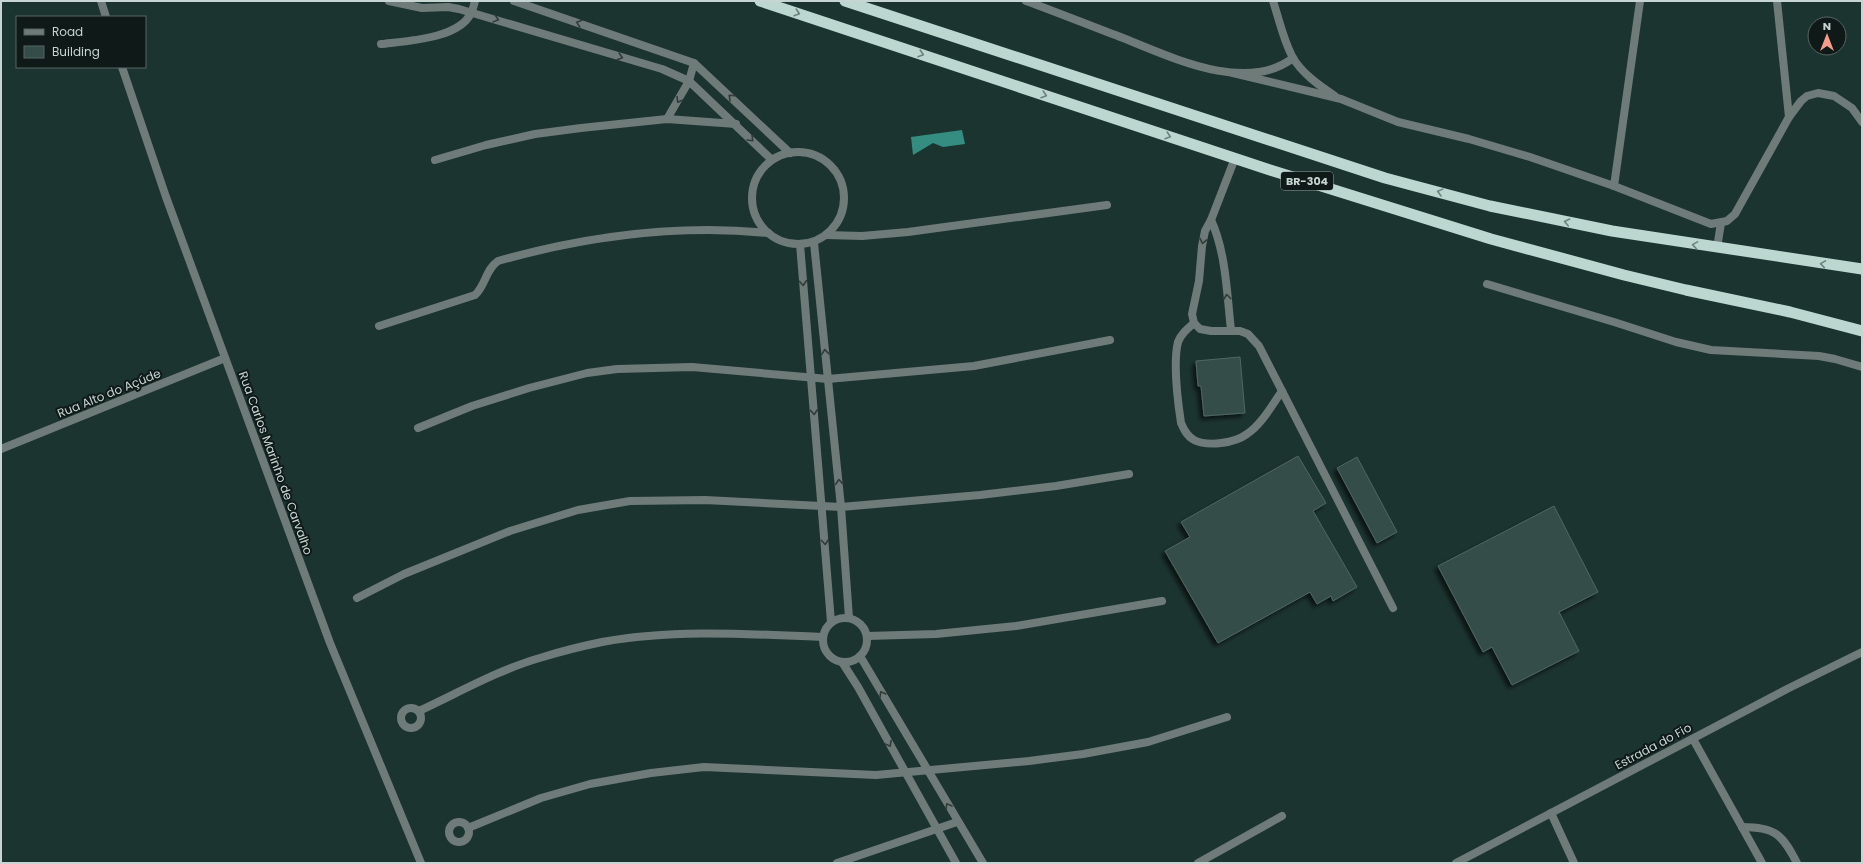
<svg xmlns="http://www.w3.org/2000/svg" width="1863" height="864" font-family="Poppins,sans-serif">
	<defs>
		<filter id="shadow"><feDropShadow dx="-3.5" dy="3.5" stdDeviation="2" flood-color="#0009"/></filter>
	</defs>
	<rect width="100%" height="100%" fill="#1c3430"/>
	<polygon fill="#348d80" points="962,130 965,144 943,147 933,143 913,155 911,137"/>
	<g fill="#344d48" stroke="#4e6762" filter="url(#shadow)">
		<polygon points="1240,357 1245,413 1204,416 1201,386 1198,386 1196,361"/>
		<polygon points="1298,456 1326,503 1313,511 1357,587 1333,601 1331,596 1317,604 1310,592 1218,643 1165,551 1190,537 1181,522"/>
		<polygon points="1357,457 1397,532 1377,543 1337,468"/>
		<polygon points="1554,506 1598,592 1559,612 1579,651 1512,685 1492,647 1483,652 1438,566"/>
	</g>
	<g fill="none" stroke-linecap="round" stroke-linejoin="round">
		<g stroke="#6f7b79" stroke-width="8">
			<polyline points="1777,1 1789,117"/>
			<polyline points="1235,158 1211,220 1205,231 1202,246 1199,281 1192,314 1194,323 1200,329 1211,331 1240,331 1248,334 1259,346 1393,608"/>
			<polyline points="1614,186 1640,1"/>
			<path d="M1211 220C1226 252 1227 295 1231 330"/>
			<path d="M1194 323C1187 329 1181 334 1178 342 1173 362 1178 403 1181 423 1184 430 1187 436 1194 440 1208 447 1235 443 1247 434 1262 424 1272 405 1282 391"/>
			<polyline points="1693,739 1762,863"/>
			<polyline points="1551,813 1574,863"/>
			<path d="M1742 827C1775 827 1782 834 1797 863"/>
		</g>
		<g stroke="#6f7b79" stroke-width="8">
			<polyline points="101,1 106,17"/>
			<polyline points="389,1 422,8 448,7 459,9 662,69 689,81 772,160"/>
			<polyline points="514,1 694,63 790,153"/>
			<path d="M1026 1C1059 13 1091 26 1123 38 1171 57 1246 94 1293 58"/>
			<path d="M1273 1C1279 19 1283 39 1292 56 1301 73 1320 86 1335 96"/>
			<path d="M381 44C406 41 459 39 471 13 473 9 474 5 475 1"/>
			<polyline points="122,67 166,197 330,643 421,863"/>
			<polyline points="1233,73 1341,99 1398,122 1469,139 1530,157 1614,186 1711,224 1727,221 1735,214 1789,117 1801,101 1807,96 1818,93 1834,96 1852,108 1862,122"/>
			<polyline points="667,119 689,81 694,63"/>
			<circle cx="798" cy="198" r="46"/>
			<polyline points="435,160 486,145 535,134 581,128 667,119 736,124"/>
			<polyline points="826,235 862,236 908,232 1107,205"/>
			<polyline points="814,243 841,507 849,618"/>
			<polyline points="800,244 831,622"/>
			<polyline points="1717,248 1721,223"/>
			<polyline points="1487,284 1614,322 1676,342 1711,350 1819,356 1835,359 1862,367"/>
			<path d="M379 326 475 295C486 285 485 270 498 261 587 236 676 224 768 233"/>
			<polyline points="418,428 472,406 529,388 587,373 617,369 692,367 828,379 974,366 1110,340"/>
			<polyline points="1,449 225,358"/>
			<polyline points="357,598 404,574 510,531 578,510 630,501 705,500 841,507 980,495 1056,486 1129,474"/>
			<circle cx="845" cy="640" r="22"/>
			<polyline points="867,636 936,634 1016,626 1162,601"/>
			<polyline points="860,656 983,863"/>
			<polyline points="842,662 858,687 956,863"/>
			<circle cx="411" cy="718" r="10"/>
			<path d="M419 711C460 692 500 669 543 657 562 651 583 646 602 642 674 629 749 634 822 637"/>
			<circle cx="459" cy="832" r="10"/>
			<polyline points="468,828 541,798 590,784 651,773 704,767 876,775 1029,761 1083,754 1148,742 1227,717"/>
			<polyline points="837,863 957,822"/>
			<polyline points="1198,863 1282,816"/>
			<polyline points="1456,863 1787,689 1862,652"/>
		</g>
		<g stroke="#bcd6d0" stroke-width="11">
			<polyline points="760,1 1270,170 1491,239 1624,275 1686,290 1790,312 1862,331"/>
			<polyline points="845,1 1385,178 1490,206 1612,231 1862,269"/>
		</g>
	</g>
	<defs><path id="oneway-chevron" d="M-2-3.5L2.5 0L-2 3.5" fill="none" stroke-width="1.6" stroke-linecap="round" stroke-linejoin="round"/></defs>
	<g stroke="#6e817d">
		<use href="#oneway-chevron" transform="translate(797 13) rotate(18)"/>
		<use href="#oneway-chevron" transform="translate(921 54) rotate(18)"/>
		<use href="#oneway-chevron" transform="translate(1044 95) rotate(18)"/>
		<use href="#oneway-chevron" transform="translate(1168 136) rotate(18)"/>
		<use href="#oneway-chevron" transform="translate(1440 192) rotate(-165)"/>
		<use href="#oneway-chevron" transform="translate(1567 222) rotate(-168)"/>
		<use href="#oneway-chevron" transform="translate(1695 245) rotate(-171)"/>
		<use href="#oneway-chevron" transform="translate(1823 264) rotate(-171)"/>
	</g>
	<g stroke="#313c3a">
		<use href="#oneway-chevron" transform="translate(496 19) rotate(15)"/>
		<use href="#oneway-chevron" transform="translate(579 23) rotate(-161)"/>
		<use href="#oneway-chevron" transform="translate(620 57) rotate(17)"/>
		<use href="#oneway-chevron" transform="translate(731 97) rotate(-137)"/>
		<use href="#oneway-chevron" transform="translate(679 100) rotate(121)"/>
		<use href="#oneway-chevron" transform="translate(751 139) rotate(45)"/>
		<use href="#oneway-chevron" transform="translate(1203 241) rotate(102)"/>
		<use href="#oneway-chevron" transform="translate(803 283) rotate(85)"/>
		<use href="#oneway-chevron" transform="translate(1227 297) rotate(-97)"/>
		<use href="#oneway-chevron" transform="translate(825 352) rotate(-96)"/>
		<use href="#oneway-chevron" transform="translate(814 412) rotate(86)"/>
		<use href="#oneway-chevron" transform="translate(839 482) rotate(-96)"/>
		<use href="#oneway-chevron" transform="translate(825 542) rotate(85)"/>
		<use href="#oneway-chevron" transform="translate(882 694) rotate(-120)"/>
		<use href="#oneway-chevron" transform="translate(889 744) rotate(62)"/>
		<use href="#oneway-chevron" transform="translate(948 806) rotate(-120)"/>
	</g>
	<g text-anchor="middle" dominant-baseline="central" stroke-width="4" stroke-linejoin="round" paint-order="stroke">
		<rect fill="#0f1a18" stroke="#909d9a" stroke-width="1" x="1281" y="172" width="52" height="18" rx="3"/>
		<g font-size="11" font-weight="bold" fill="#c7d5d2">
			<text x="1307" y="181">BR-304</text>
		</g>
		<g font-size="12" fill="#c7d5d2" stroke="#0f1a18">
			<text transform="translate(109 393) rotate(-22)">Rua Alto do Açúde</text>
			<text transform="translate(276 463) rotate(70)">Rua Carlos Marinho de Carvalho</text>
			<text transform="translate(1653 746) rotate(-28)">Estrada do Fio</text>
		</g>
	</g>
	<rect width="1863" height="864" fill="none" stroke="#c7d5d2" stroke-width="4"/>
	<rect x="16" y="16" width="130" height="52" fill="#0f1a18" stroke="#596562"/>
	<rect x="24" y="29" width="20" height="6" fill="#6f7b79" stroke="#596562"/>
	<text x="52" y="36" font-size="12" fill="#c7d5d2">Road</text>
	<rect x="24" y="46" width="20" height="12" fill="#344d48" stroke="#596562"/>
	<text x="52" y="56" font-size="12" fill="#c7d5d2">Building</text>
	<g transform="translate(1827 36)"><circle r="19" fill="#0f1a18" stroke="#596562"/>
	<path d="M0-3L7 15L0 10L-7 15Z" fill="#f49d8c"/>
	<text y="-6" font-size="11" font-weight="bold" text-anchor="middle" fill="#c7d5d2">N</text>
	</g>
</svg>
